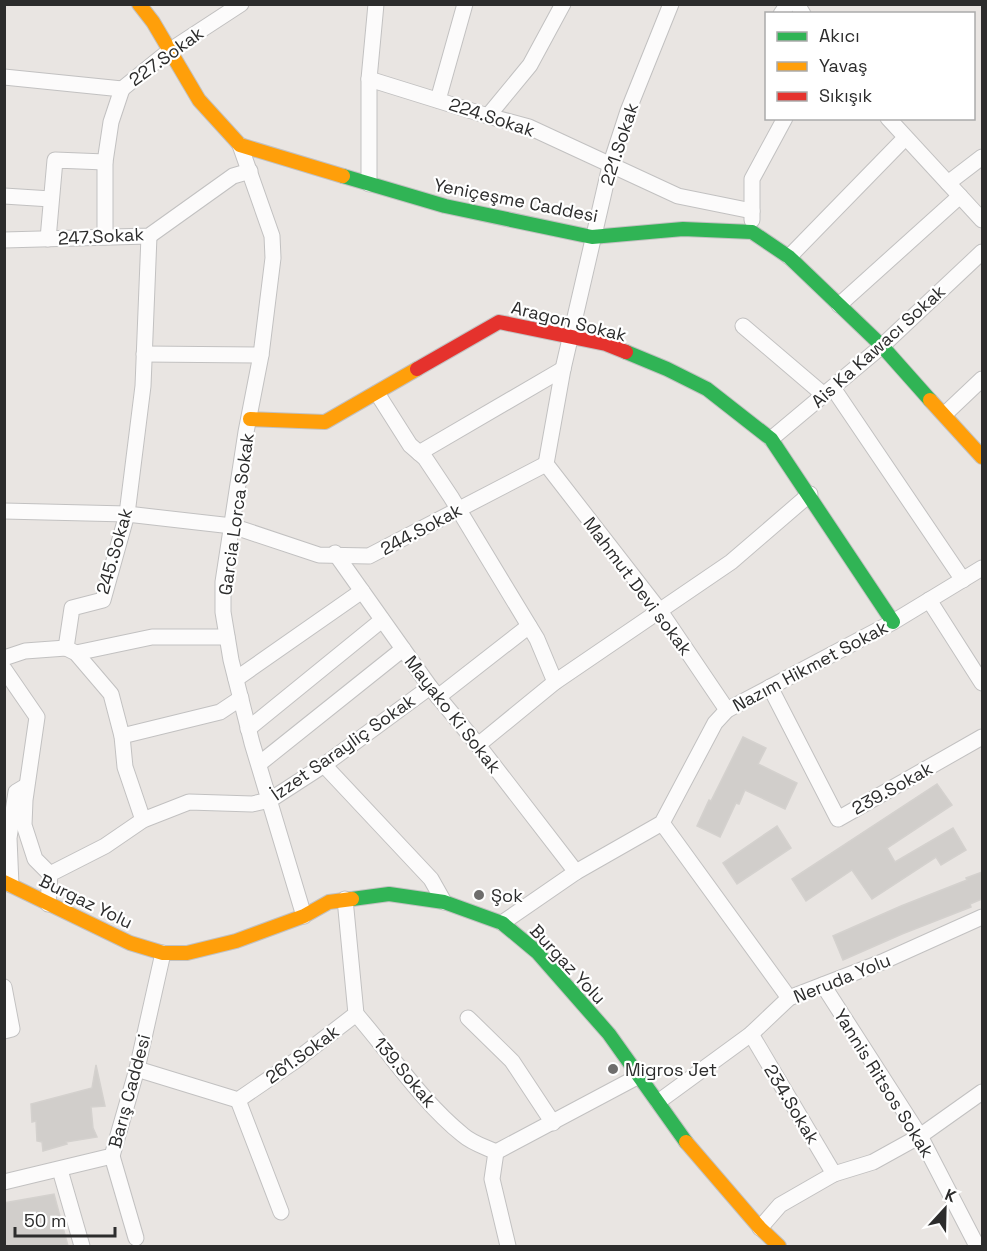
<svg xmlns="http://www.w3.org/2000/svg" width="987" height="1251" font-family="'Space Grotesk',sans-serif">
	<rect width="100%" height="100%" fill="#e9e5e2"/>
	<g fill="#d1cecb" stroke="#d4d1ce" stroke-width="1.5">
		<polygon points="743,737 766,748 758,764 797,783 785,809 745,790 739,804 736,803 720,837 697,826 709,800 711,801"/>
		<polygon points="937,784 952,805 887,848 895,862 953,828 966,850 941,865 936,857 872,899 852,870 806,901 792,879"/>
		<polygon points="777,826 791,848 737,884 723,863"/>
		<polygon points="982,872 982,899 970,904 971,907 902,934 843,960 833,936 901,906 967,880 966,878"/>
		<polygon points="96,1065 105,1106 91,1107 93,1128 97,1137 66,1142 67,1144 43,1151 42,1142 37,1141 36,1121 32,1122 31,1104 92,1088"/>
		<polygon points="54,1194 68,1246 4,1246 4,1203"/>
	</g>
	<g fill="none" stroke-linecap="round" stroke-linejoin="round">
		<g stroke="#c2c1c1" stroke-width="17">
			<g id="street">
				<polyline points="797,4 803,14"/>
				<polyline points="781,14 788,4"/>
				<polyline points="4,77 122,89"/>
				<polyline points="369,79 488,116 529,127 678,196 752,211"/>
				<polyline points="122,89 169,51 241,4"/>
				<polyline points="438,100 465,4"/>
				<polyline points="488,116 530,65 563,4"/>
				<polyline points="888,118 982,220"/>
				<polyline points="240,145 272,236 273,258 261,355 246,432 223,582 223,612 231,660 252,743 304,916"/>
				<polyline points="948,183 982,157"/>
				<polyline points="369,184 369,79 376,4"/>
				<polyline points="4,196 51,199"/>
				<polyline points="752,220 752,179 785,118"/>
				<polyline points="105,237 105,162 111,122 122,89"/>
				<polyline points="48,239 55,160 105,162"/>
				<polyline points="4,240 149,236 233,176 250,171"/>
				<polyline points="789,257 905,138"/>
				<polyline points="839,305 960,196"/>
				<polyline points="743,326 824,395"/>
				<polyline points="144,354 261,355"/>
				<polyline points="833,388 963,580"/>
				<polyline points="377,393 410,445 425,458 451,497 537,639 555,682"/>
				<polyline points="945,414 982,379"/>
				<polyline points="771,439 882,346 982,252"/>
				<polyline points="419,453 563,369"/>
				<polyline points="546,464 563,369 610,166 628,111 671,4"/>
				<polyline points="546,464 660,611 727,710"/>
				<polyline points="4,511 127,514 232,526 319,555 369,556 546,464"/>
				<polyline points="335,553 430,687 478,745 576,872"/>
				<polyline points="929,600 982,683"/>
				<polyline points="76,653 152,637 227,637"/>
				<polyline points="4,658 25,651 66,648"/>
				<polyline points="4,669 37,717 25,800 24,825 35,859 50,874"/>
				<polyline points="236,679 362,591"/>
				<polyline points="770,687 838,819 982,737"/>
				<polyline points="438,697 529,626"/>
				<polyline points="248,729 382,620"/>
				<polyline points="122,736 220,712 241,698"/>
				<polyline points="478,745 555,682 731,562 810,494"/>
				<polyline points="259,764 403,649"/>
				<polyline points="324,765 431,879 444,902"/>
				<polyline points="143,820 125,767 122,736 111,694 76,653 66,648 72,608 103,600 127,514 143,386 149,236"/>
				<polyline points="662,823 789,998"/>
				<polyline points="11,885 9,838 16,792 26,786"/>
				<polyline points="48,904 50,874 105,846 143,820 189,802 252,804 270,800 324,765 430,687"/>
				<polyline points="502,923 576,872 662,823 715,723 727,710 893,622 982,568"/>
				<polyline points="823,985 920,1136 977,1246"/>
				<polyline points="4,987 12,1029 4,1031"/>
				<path d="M356 1014C391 1054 421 1101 463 1135 472 1143 485 1147 496 1152"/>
				<polyline points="468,1018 512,1061 553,1123"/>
				<polyline points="751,1034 834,1174"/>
				<polyline points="137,1069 238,1100 295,1061 356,1014 345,899"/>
				<polyline points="238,1100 281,1212"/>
				<polyline points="658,1102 751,1034 789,998 882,962 982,917"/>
				<polyline points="496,1152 639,1076"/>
				<polyline points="496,1152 492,1179 508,1246"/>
				<polyline points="112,1156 136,1238"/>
				<polyline points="60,1170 82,1246"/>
				<polyline points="4,1182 112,1156 137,1069 163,953"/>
				<polyline points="760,1228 780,1205 834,1174 873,1162 920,1136 982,1092"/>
			</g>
		</g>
		<g stroke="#c2c1c1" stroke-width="16">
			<g id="fast">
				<polyline points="343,176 445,206 592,237 683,229 752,232 789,257 882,346 930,400"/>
				<polyline points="626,352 667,369 707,389 771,439 893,622"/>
				<polyline points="352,899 389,894 444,902 502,923 537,952 609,1034 686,1142"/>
			</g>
		</g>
		<g stroke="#c2c1c1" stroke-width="16">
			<g id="slow">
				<polyline points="139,4 153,22 199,100 240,145 343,176"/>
				<polyline points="930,400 982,457"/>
				<polyline points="250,419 325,422 417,369"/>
				<polyline points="4,882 130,943 163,953 187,953 236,941 304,916 329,902 352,899"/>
				<polyline points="686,1142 760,1228 779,1246"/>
			</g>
		</g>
		<g stroke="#c2c1c1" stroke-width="16">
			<polyline id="jam" points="417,369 499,322 606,344 626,352"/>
		</g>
		<use href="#street" stroke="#fcfbfb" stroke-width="15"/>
		<use href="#fast" stroke="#30b455" stroke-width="14"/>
		<use href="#slow" stroke="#ff9f0a" stroke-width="14"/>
		<use href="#jam" stroke="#e5322d" stroke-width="14"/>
	</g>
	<g fill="#6e6d6c" stroke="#fff" stroke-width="2">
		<circle cx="479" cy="895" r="6"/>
		<circle cx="613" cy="1069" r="6"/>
	</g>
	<g text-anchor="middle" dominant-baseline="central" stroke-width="4.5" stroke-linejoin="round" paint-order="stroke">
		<g font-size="18" fill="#2c2c2c" stroke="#fff">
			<text transform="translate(166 56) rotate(-36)">227.Sokak</text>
			<text transform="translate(492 117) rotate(18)">224.Sokak</text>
			<text transform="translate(619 144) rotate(-72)">221.Sokak</text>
			<text transform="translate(516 200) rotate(11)">Yeniçeşme Caddesi</text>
			<text transform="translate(101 236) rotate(-3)">247.Sokak</text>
			<text transform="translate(569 321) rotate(14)">Aragon Sokak</text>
			<text transform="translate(878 346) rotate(-42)">Ais Ka Kawacı Sokak</text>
			<text transform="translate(236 514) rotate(-82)">Garcia Lorca Sokak</text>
			<text transform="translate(421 529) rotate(-28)">244.Sokak</text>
			<text transform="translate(114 551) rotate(-74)">245.Sokak</text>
			<text transform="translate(638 586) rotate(53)">Mahmut Devi sokak</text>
			<text transform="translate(810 666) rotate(-28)">Nazım Hikmet Sokak</text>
			<text transform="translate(453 714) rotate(52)">Mayako Ki Sokak</text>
			<text transform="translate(343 747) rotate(-35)">İzzet Sarayliç Sokak</text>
			<text transform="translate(892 788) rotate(-29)">239.Sokak</text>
			<text transform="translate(86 901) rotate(26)">Burgaz Yolu</text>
			<text transform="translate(568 964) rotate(47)">Burgaz Yolu</text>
			<text transform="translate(842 978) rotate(-22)">Neruda Yolu</text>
			<text transform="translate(302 1054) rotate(-36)">261.Sokak</text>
			<text transform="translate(405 1072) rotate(50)">139.Sokak</text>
			<text transform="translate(884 1083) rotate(58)">Yannis Ritsos Sokak</text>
			<text transform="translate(129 1091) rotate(-75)">Barış Caddesi</text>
			<text transform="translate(792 1104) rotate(59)">234.Sokak</text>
		</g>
		<g font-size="18" fill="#2c2c2c" stroke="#fff" text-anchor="start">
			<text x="491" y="895">Şok</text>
			<text x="625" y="1069">Migros Jet</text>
		</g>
	</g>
	<rect width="987" height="1251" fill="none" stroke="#2c2c2c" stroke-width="12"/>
	<rect x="765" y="12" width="210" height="108" fill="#ffffff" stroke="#ababab" stroke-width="1.5"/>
	<rect x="777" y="32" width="30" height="9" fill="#30b455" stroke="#ababab" stroke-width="1.5"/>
	<text x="819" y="42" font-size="18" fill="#2c2c2c">Akıcı</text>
	<rect x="777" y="62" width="30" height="9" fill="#ff9f0a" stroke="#ababab" stroke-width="1.5"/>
	<text x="819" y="72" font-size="18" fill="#2c2c2c">Yavaş</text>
	<rect x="777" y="92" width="30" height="9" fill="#e5322d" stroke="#ababab" stroke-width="1.5"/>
	<text x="819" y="102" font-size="18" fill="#2c2c2c">Sıkışık</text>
	<g transform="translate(945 1209) rotate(22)" stroke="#ffffff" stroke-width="4.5" paint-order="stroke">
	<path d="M0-4.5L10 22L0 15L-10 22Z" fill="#2c2c2c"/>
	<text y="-9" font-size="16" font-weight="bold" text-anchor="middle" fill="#2c2c2c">K</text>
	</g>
	<path d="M15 1227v9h100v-9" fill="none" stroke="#2c2c2c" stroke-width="3"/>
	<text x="24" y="1227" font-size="18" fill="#2c2c2c" stroke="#ffffff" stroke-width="4.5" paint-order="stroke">50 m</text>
</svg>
